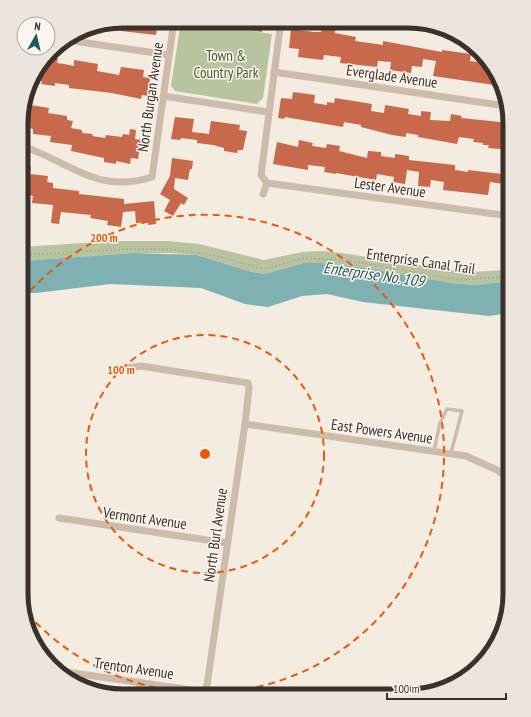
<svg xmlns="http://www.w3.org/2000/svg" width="531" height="717" font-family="'PT Sans Narrow',sans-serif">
	<rect width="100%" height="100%" fill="#f4ebe1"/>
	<g fill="#b8c4a0">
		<polygon points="181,21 272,34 263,98 257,104 175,91 171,86"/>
		<polygon points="114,241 168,241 199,244 264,260 302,252 320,251 342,253 456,271 470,272 507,270 510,250 510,281 476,285 451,283 366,268 321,263 265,274 252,272 197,255 170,253 134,253 22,261 22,247"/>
	</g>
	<polygon fill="#7fb0b2" points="134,253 197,255 252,272 265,274 305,263 321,263 366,268 451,283 476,285 510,281 510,313 489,316 363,302 327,294 302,296 268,307 245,304 201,288 110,284 36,293 22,293 22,261"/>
	<g fill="#c8694b">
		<polygon points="123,21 158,21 156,35 121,31 121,29 100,26 100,25"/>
		<polygon points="240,21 263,21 262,32 239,29"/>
		<polygon points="322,28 335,30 335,33 356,37 355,41 383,45 383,41 442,52 442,50 471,54 470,61 486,63 499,78 501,86 433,76 436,61 423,59 422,67 412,66 411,73 390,70 391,62 378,61 377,67 340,63 341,57 324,55 323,60 298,57 299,49 289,48 291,29 315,32 321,32"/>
		<polygon points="48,56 58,58 57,63 64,64 74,66 74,60 98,64 97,71 119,75 121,67 144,70 143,77 150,78 148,96 142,95 141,99 112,93 69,88 69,85 55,83 55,86 41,84 42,81 32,80 35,72"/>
		<polygon points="293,92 315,95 314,103 327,105 327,102 334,103 335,98 372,104 371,111 384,113 385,105 409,109 408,114 421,116 421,111 431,112 430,120 450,121 451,114 462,116 461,118 510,123 510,150 488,148 489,145 483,145 483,143 473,142 474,139 459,137 457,144 418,137 418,135 406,133 406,137 392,135 361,127 361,125 344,122 343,127 285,117 284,119 278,118 281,98 292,99"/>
		<polygon points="24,104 49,108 48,113 67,116 67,120 73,121 71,128 82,130 82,133 93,134 92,136 105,138 106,135 122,137 123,134 129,135 130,129 136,130 135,139 141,140 138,159 131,158 130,164 116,161 116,164 104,162 104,158 71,151 72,145 50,142 51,136 33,134 33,129 26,127 28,114 22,113"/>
		<polygon points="175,117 194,119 192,132 209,134 211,121 240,125 239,130 247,131 243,150 238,150 237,153 224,151 224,148 213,145 197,143 197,140 181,138 180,140 171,139"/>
		<polygon points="299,140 313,143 312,146 326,148 327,144 340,146 339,151 367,158 368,151 381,152 381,156 395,158 395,154 409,156 409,160 455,165 455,170 468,172 468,170 502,174 501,177 510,178 510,198 501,197 503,184 490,182 488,195 443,190 444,182 431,180 430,187 418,186 419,172 407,170 405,184 393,182 394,177 377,174 376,180 336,173 336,174 324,172 325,167 308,165 308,170 273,164 277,142 298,147"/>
		<polygon points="172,158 193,161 192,169 190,169 188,180 175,178 174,189 188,198 184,205 181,203 173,216 164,211 170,200 160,194 170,176"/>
		<polygon points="22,166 31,167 30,174 48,176 47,182 53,183 53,188 79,191 79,194 124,199 124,204 154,201 156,224 148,225 148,222 136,223 135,211 123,212 121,227 107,225 108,221 90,218 91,215 61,212 59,224 51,223 53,205 32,203 33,196 22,194"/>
	</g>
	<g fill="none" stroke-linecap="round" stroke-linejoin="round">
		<polyline stroke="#b9a596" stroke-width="1.5" stroke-dasharray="2 2" stroke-linecap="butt" points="22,255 128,249 169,249 213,255 264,269 304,258 345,260 460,280 510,276"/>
		<polyline stroke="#cdbbac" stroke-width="3.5" points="434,451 440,423 447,409 462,411 451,453"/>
		<g stroke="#cdbbac" stroke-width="7">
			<polyline points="66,40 169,55"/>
			<polyline points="274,72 506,106"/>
			<polyline points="163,96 268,112"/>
			<path d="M22 146C69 161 96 195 152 177L174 21"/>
			<polyline points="267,183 510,216"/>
			<polyline points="263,194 267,183 261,175 281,21"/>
			<polyline points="245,424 466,456 497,470 510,480"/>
			<polyline points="59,518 227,543"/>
			<polyline points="59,671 199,691 205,690 207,685 245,424 249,388 248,383 141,366 112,370"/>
			<polyline points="138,695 140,682"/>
		</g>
	</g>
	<g fill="none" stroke="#e8590c" stroke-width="2" stroke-dasharray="7 5">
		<circle cx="205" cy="454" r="119"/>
		<path d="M22 300A239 239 0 1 1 26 612"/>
	</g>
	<g text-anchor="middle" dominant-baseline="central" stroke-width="3" stroke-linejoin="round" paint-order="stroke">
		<g font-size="15" fill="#4a5a2e" stroke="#fbf5ee">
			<text x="226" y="55">Town &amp;<tspan x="226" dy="17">Country Park</tspan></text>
		</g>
		<g font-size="15" fill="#3b302b" stroke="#fbf5ee">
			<text transform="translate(392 76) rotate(8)">Everglade Avenue</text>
			<text transform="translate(150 97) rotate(-82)">North Burgan Avenue</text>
			<text transform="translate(390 187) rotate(8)">Lester Avenue</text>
			<text transform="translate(421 261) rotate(8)">Enterprise Canal Trail</text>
			<text transform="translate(382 431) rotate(8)">East Powers Avenue</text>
			<text transform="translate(145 518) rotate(8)">Vermont Avenue</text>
			<text transform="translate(215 535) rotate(-82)">North Burl Avenue</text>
			<text transform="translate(134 668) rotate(8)">Trenton Avenue</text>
		</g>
		<g font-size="16" font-style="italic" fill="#1f5a5e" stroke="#fbf5ee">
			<text transform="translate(374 274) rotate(8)">Enterprise No. 109</text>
		</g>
	</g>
	<path d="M0 0H531V717H0ZM123 28H408A95 95 0 0 1 503 123V594A95 95 0 0 1 408 689H123A95 95 0 0 1 28 594V123A95 95 0 0 1 123 28Z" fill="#ece5de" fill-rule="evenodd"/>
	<path fill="none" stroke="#3b302b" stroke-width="5" d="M123 28H408A95 95 0 0 1 503 123V594A95 95 0 0 1 408 689H123A95 95 0 0 1 28 594V123A95 95 0 0 1 123 28Z"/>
	<circle cx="205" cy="454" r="6" fill="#e8590c" stroke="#fbf5ee" stroke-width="2"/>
	<g font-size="12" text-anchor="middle" font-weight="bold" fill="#e8590c" stroke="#fbf5ee" stroke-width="3" stroke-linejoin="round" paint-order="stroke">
		<text x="104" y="242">200 m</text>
		<text x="121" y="374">100 m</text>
	</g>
	<g transform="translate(36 36) rotate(8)"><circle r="19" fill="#fbf5ee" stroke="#aea6a0"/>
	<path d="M0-3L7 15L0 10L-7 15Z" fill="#1f5a5e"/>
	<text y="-6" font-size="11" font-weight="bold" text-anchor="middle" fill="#3b302b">N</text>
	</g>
	<path d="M387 693v6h119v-6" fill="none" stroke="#3b302b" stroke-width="2"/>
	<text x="393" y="693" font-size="12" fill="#3b302b" stroke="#fbf5ee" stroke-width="3" paint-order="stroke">100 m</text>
</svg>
